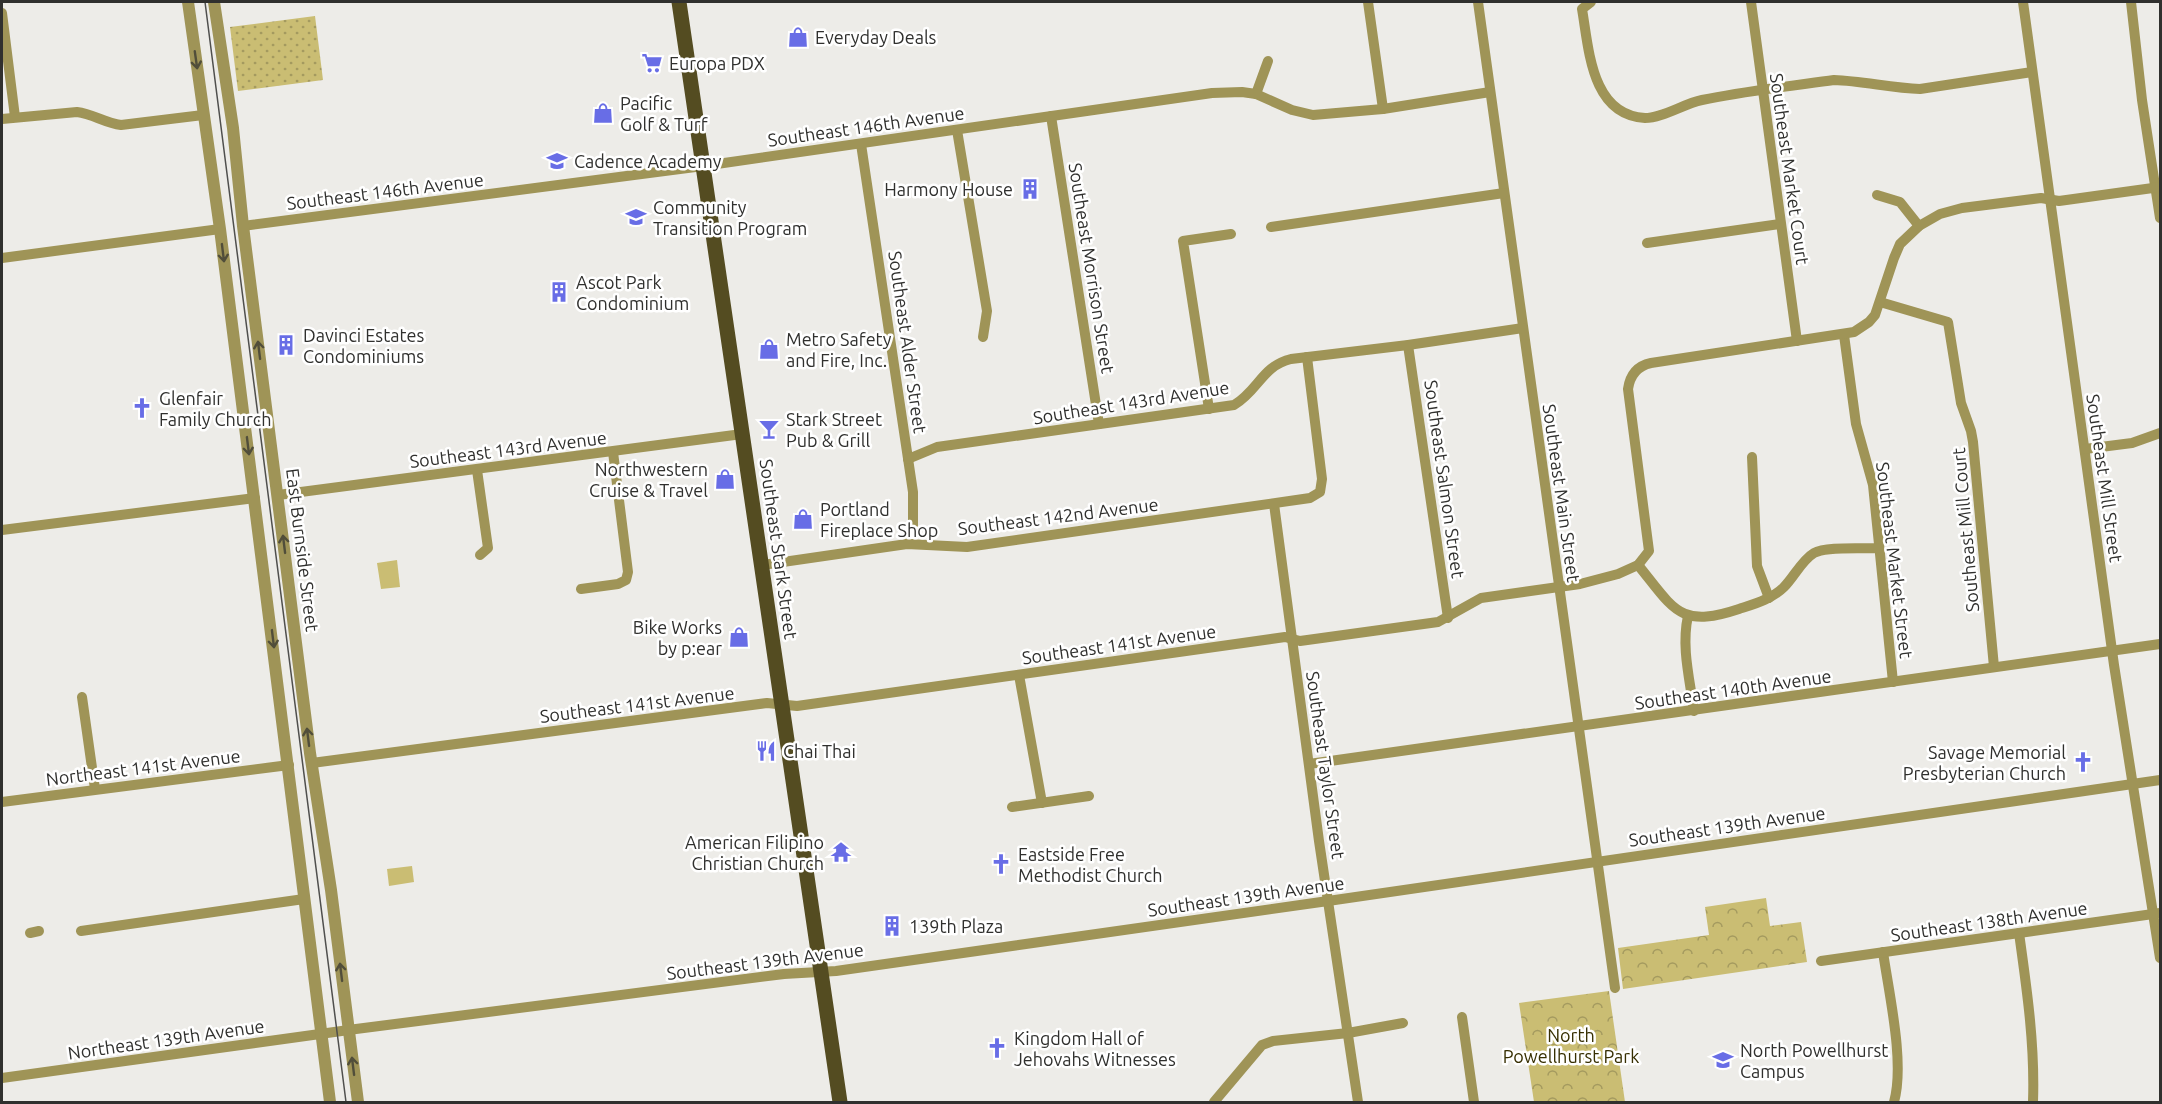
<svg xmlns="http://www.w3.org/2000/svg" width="2162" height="1104" font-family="Ubuntu,sans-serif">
	<defs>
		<pattern id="grass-dots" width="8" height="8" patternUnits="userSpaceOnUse" patternTransform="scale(1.5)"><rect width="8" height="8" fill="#cabd73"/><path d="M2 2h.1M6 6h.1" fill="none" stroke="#a49a5f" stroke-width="1.8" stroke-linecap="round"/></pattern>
		<pattern id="park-crowns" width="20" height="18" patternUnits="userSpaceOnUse" patternTransform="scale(1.5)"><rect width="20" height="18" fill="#cabd73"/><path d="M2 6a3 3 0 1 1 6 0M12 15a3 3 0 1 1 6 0" fill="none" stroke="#a49a5f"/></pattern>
	</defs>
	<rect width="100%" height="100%" fill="#edece8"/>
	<polygon fill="url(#grass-dots)" points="315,16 323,80 238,91 230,27"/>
	<g fill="url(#park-crowns)">
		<polygon points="1766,898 1770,926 1801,922 1807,962 1623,989 1618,948 1709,935 1705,907"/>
		<polygon points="1609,991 1625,1102 1534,1102 1519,1003"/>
	</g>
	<g fill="#cabd73">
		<polygon points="397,560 400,587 381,589 377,563"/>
		<polygon points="412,866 414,882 389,886 387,869"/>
	</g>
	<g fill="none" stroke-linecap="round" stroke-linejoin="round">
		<g stroke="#9f9457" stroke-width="10">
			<polyline points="1368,2 1383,109"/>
			<polyline points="1478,2 1615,988"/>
			<path d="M1591 2 1582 9C1589 49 1591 115 1645 118 1663 118 1683 104 1702 100 1745 91 1790 86 1834 80 1863 81 1891 88 1920 89L2032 72"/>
			<polyline points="1751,2 1797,341"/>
			<polyline points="2023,2 2114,665 2160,958"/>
			<polyline points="2131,2 2142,100 2160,218"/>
			<polyline points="2,13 15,117"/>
			<polyline points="1256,94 1268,61"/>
			<polyline points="1051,116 1099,424"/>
			<path d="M2 119 77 112C93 114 105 123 121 125L203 115"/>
			<polyline points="957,130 987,311 983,337"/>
			<polyline points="861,144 913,492 913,525 907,544"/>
			<polyline points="1877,195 1900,202 1919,226"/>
			<polyline points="243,226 703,166 1212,93 1242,92 1256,94 1292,110 1313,115 1383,109 1490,92"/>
			<polyline points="1271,227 1504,193"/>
			<polyline points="1647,243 1780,224"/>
			<polyline points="2,258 220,229"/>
			<polyline points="1880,302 1948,322 1961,403 1971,431 1973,442 1994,667"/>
			<polyline points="1844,335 1856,424 1873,485 1893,682"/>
			<polyline points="1408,345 1448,618"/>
			<polyline points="1209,409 1183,241 1231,234"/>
			<polyline points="2085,449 2132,443 2160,433"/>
			<polyline points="1752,457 1757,566 1769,598"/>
			<path d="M908 459 937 447 1234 405C1258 391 1262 366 1291 359L1408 345 1523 328"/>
			<polyline points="477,470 488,548 480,555"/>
			<polyline points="278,495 742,434"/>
			<polyline points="1274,504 1319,841 1358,1102"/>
			<polyline points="2,530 255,498"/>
			<polyline points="762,565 907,544 967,547 1310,498 1320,492 1322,479 1307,357"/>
			<path d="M1638 565C1674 609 1679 629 1739 609 1754 604 1772 599 1784 587 1794 577 1802 560 1814 553 1826 546 1862 549 1878 548"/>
			<polyline points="581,589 618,584 626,580 628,572 613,452"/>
			<path d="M1688 616C1681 647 1690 680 1694 711"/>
			<polyline points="1019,675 1042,803"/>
			<polyline points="82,697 95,789"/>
			<path d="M312 763 767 703 797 706 1285 637 1300 641 1438 622 1481 598 1580 584 1618 574 1638 565 1649 551 1628 389C1630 375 1637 366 1651 363L1854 332 1869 322 1875 315 1894 258 1900 244 1919 226 1940 214 1962 208 2041 198 2059 201 2160 187"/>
			<polyline points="1309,764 2160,644"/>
			<polyline points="2,802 289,765"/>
			<polyline points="1012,807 1089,796"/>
			<polyline points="81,931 304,899"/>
			<polyline points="30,933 39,931"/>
			<path d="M2019 933C2027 990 2035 1045 2033 1102"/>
			<path d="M1883 952C1889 994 1905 1063 1894 1102"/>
			<polyline points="1821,961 2160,913"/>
			<polyline points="1462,1017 1474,1102"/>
			<polyline points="2,1078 356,1029 784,974 836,971 1328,901 2160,780"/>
			<polyline points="1214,1102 1262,1045 1273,1041 1348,1033 1403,1023"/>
		</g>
		<g stroke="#9f9457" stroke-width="12">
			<polyline points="188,2 220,229 330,1102"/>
			<polyline points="214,2 233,128 243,226 310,753 331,890 358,1102"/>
		</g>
		<polyline stroke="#544c21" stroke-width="15" points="679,2 840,1102"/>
		<polyline stroke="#4f4f4d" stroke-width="1.5" points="205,2 346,1102"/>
	</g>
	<defs><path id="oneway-shaft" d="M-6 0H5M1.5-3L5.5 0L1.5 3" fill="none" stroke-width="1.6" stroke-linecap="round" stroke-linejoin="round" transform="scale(1.5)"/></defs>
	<g stroke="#514e3a">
		<use href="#oneway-shaft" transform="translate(196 60) rotate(82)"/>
		<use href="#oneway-shaft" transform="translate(223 253) rotate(83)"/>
		<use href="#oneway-shaft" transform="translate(259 350) rotate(-97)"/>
		<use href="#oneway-shaft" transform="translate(248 446) rotate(83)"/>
		<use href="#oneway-shaft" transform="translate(284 544) rotate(-97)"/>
		<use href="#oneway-shaft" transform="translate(273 639) rotate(83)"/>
		<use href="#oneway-shaft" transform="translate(308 737) rotate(-97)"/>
		<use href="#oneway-shaft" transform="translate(341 972) rotate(-97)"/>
		<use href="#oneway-shaft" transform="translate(353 1066) rotate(-97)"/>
	</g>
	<defs>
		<g id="shop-bare" transform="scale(1.62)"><path d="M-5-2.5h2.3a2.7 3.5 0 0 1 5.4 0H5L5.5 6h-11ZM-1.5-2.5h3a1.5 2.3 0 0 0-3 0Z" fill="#686de6" stroke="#fff" stroke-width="2.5" paint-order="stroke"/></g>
		<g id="supermarket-bare" transform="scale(1.62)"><path d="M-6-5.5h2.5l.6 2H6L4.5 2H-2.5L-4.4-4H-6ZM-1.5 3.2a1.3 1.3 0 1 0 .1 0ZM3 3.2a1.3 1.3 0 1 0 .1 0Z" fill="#686de6" stroke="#fff" stroke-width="2.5" paint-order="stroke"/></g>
		<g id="school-bare" transform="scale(1.62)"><path d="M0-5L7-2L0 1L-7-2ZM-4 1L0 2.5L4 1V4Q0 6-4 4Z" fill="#686de6" stroke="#fff" stroke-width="2.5" paint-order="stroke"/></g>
		<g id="building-bare" transform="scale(1.62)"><path d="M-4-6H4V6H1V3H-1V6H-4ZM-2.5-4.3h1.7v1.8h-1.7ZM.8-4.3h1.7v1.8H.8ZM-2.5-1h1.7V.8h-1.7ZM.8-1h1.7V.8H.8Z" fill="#686de6" stroke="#fff" stroke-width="2.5" paint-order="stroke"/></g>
		<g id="church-bare" transform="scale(1.62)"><path d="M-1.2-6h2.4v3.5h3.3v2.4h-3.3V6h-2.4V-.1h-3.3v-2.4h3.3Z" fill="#686de6" stroke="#fff" stroke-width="2.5" paint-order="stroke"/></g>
		<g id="bar-bare" transform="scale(1.62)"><path d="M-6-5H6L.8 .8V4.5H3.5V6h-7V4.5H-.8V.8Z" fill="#686de6" stroke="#fff" stroke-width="2.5" paint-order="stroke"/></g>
		<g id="restaurant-bare" transform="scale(1.62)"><path d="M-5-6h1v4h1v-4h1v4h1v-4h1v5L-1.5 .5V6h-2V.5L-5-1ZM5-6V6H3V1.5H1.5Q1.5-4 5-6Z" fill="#686de6" stroke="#fff" stroke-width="2.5" paint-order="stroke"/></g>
		<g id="temple-bare" transform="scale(1.62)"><path d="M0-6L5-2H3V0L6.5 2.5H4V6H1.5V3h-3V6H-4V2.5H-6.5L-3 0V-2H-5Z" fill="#686de6" stroke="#fff" stroke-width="2.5" paint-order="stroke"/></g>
	</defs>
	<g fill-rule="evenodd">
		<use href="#shop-bare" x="798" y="37"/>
		<use href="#supermarket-bare" x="652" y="63"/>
		<use href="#shop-bare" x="603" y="113"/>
		<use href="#school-bare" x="557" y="161"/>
		<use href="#building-bare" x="1030" y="189"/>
		<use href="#school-bare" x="636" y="217"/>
		<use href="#building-bare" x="559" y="292"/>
		<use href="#building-bare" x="286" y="345"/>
		<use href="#shop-bare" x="769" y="349"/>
		<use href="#church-bare" x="142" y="408"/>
		<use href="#bar-bare" x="769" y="429"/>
		<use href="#shop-bare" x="725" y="479"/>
		<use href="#shop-bare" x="803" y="519"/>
		<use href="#shop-bare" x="739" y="637"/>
		<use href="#restaurant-bare" x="766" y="751"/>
		<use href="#church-bare" x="2083" y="762"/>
		<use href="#temple-bare" x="841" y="852"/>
		<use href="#church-bare" x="1001" y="864"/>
		<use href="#building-bare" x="892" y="926"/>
		<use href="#church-bare" x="997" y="1048"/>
		<use href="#school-bare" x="1723" y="1060"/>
	</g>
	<g text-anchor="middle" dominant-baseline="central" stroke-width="5" stroke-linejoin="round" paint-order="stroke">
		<g font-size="18" fill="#30302e" stroke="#fff" text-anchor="start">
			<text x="815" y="37">Everyday Deals</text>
			<text x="669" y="63">Europa PDX</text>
			<text x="620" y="103">Pacific<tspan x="620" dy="21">Golf &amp; Turf</tspan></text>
			<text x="574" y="161">Cadence Academy</text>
			<text x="1013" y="189" text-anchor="end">Harmony House</text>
			<text x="653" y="207">Community<tspan x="653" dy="21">Transition Program</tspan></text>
			<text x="576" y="282">Ascot Park<tspan x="576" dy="21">Condominium</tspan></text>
			<text x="303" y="335">Davinci Estates<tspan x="303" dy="21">Condominiums</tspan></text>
			<text x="786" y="339">Metro Safety<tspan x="786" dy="21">and Fire, Inc.</tspan></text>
			<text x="159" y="398">Glenfair<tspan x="159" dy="21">Family Church</tspan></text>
			<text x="786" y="419">Stark Street<tspan x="786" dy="21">Pub &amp; Grill</tspan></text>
			<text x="708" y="469" text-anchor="end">Northwestern<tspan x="708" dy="21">Cruise &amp; Travel</tspan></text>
			<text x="820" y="509">Portland<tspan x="820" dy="21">Fireplace Shop</tspan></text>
			<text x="722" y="627" text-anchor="end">Bike Works<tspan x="722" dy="21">by p:ear</tspan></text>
			<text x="783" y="751">Chai Thai</text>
			<text x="2066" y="752" text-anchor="end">Savage Memorial<tspan x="2066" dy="21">Presbyterian Church</tspan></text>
			<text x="824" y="842" text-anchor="end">American Filipino<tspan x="824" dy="21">Christian Church</tspan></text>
			<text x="1018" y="854">Eastside Free<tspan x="1018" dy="21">Methodist Church</tspan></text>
			<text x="909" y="926">139th Plaza</text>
			<text x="1014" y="1038">Kingdom Hall of<tspan x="1014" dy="21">Jehovahs Witnesses</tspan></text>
			<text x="1740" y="1050">North Powellhurst<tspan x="1740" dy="21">Campus</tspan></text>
		</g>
		<g font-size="18" fill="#30302e" stroke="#fff">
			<text transform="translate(866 126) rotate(-8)">Southeast 146th Avenue</text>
			<text transform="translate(1790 169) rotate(82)">Southeast Market Court</text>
			<text transform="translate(385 191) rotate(-7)">Southeast 146th Avenue</text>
			<text transform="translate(1092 268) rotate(81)">Southeast Morrison Street</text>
			<text transform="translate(908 342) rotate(82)">Southeast Alder Street</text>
			<text transform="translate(1131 402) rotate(-9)">Southeast 143rd Avenue</text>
			<text transform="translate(508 449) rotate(-7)">Southeast 143rd Avenue</text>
			<text transform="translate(2105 478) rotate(82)">Southeast Mill Street</text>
			<text transform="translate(1445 479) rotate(82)">Southeast Salmon Street</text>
			<text transform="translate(1562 493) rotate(82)">Southeast Main Street</text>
			<text transform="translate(1058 516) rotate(-7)">Southeast 142nd Avenue</text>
			<text transform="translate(1965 530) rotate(-95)">Southeast Mill Court</text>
			<text transform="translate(779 549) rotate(82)">Southeast Stark Street</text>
			<text transform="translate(303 550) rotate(83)">East Burnside Street</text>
			<text transform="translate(1895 560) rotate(83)">Southeast Market Street</text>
			<text transform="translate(1119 644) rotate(-8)">Southeast 141st Avenue</text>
			<text transform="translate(1733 689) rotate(-8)">Southeast 140th Avenue</text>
			<text transform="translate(637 704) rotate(-7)">Southeast 141st Avenue</text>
			<text transform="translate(1326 765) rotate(82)">Southeast Taylor Street</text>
			<text transform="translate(143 767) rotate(-7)">Northeast 141st Avenue</text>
			<text transform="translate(1727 826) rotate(-8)">Southeast 139th Avenue</text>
			<text transform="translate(1246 896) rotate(-8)">Southeast 139th Avenue</text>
			<text transform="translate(1989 921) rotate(-8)">Southeast 138th Avenue</text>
			<text transform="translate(765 961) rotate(-7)">Southeast 139th Avenue</text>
			<text transform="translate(166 1039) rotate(-8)">Northeast 139th Avenue</text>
		</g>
		<g font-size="18" fill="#372f02" stroke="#fff">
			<text x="1571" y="1035">North<tspan x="1571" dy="21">Powellhurst Park</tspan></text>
		</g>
	</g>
	<rect width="2162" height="1104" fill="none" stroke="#30302e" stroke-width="6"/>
</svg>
